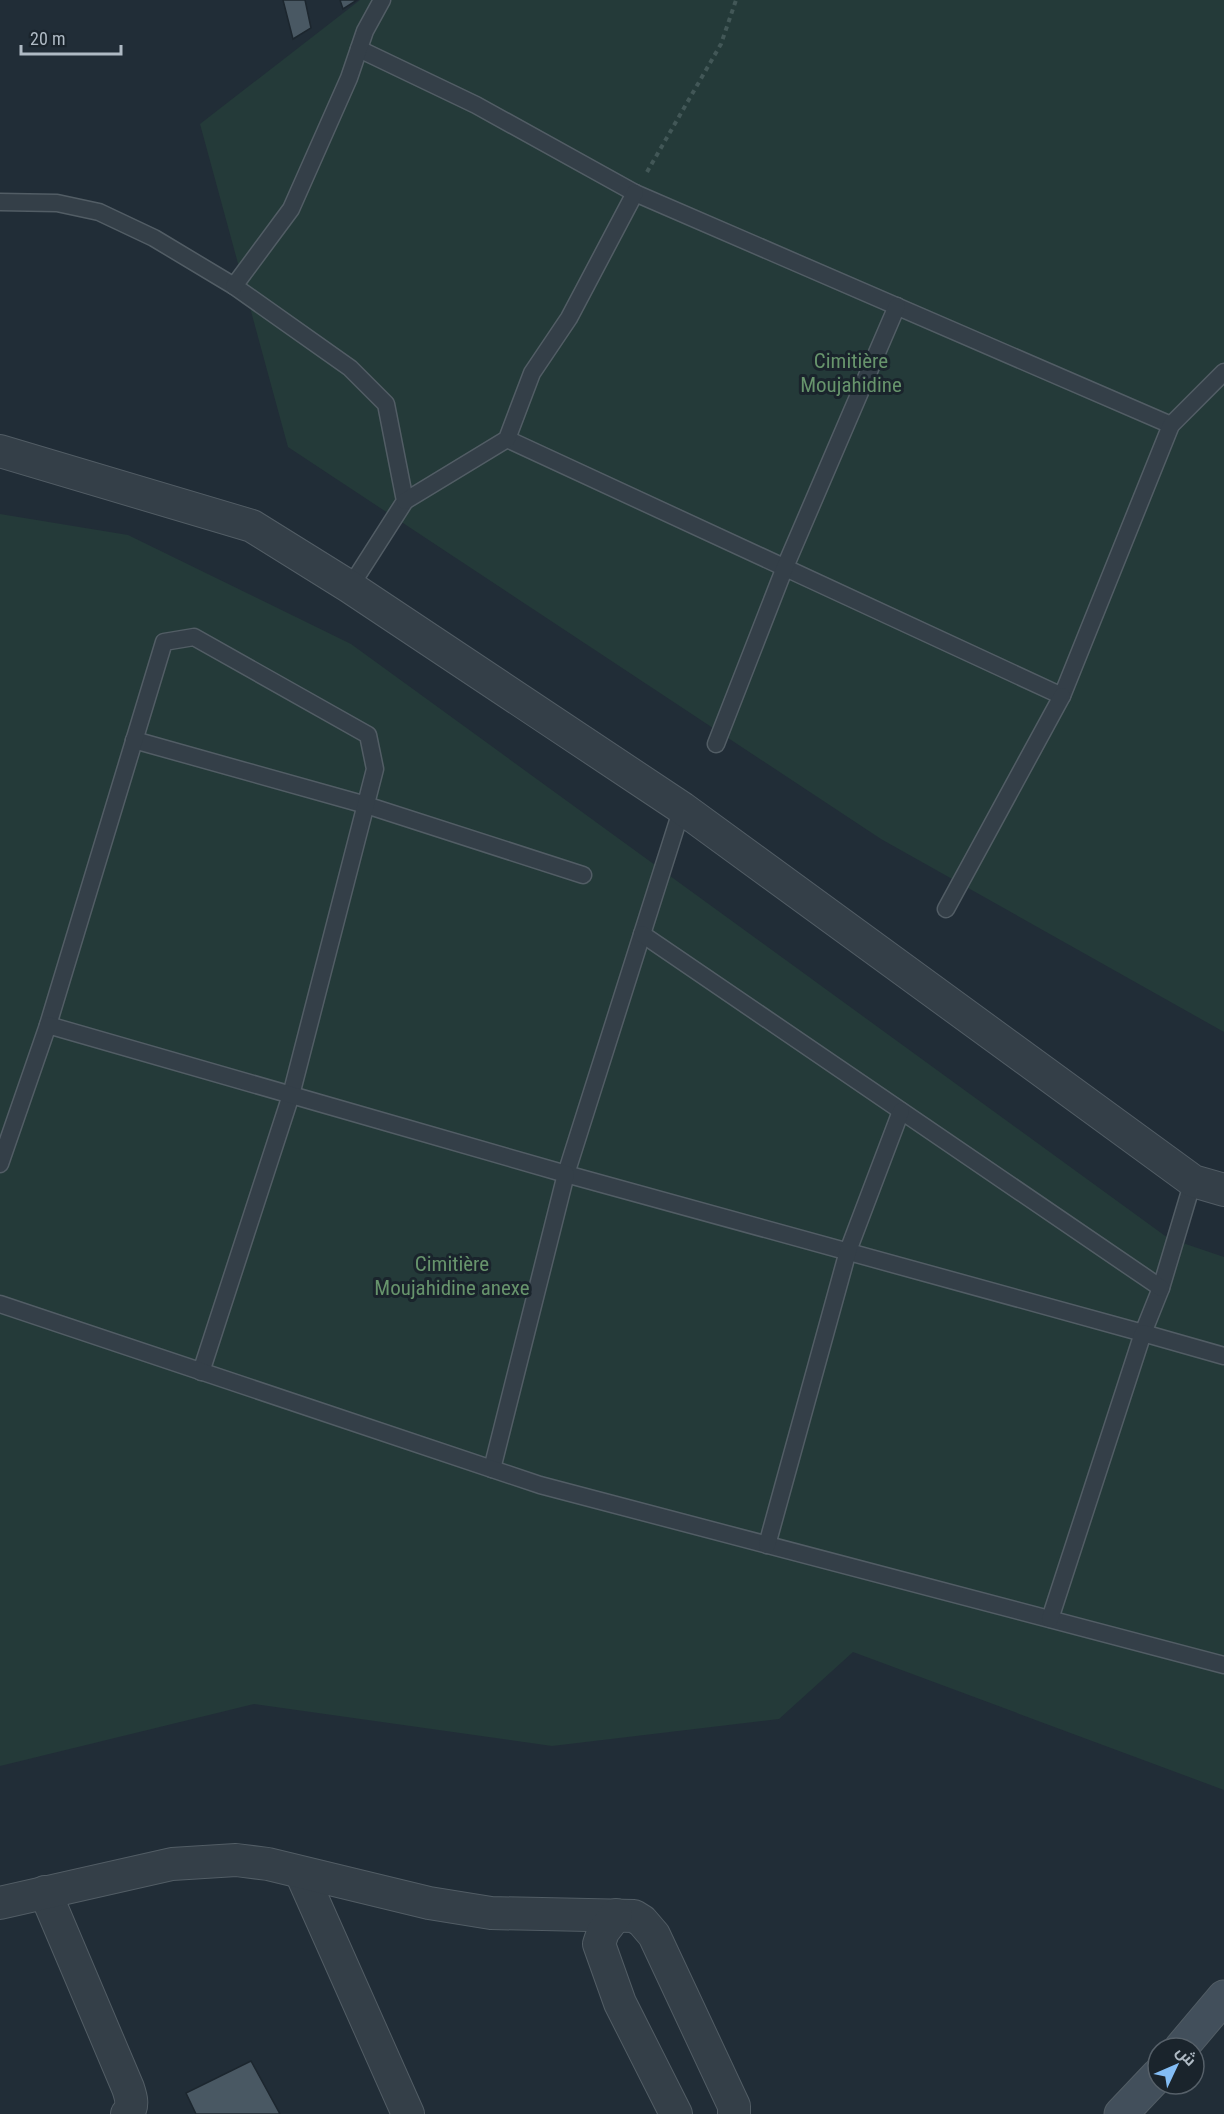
<svg xmlns="http://www.w3.org/2000/svg" width="1224" height="2114" font-family="'Roboto Condensed',Cairo,sans-serif">
	<rect width="100%" height="100%" fill="#212d37"/>
	<g fill="#243a39">
		<polygon points="360,0 1224,0 1224,1032 881,839 288,447 200,124"/>
		<polygon points="0,514 128,535 351,644 1168,1238 1224,1257 1224,1790 853,1652 779,1719 552,1746 254,1704 0,1766"/>
	</g>
	<g fill="#495863" stroke="#1c262e" stroke-width="1.5">
		<polygon points="283,0 305,0 311,28 293,39"/>
		<polygon points="340,0 357,0 343,9"/>
		<polygon points="251,2061 280,2114 196,2114 186,2093"/>
	</g>
	<g fill="none" stroke-linecap="round" stroke-linejoin="round">
		<g stroke="#525d65" stroke-width="19">
			<g id="lane">
				<polyline points="359,49 476,105 635,193 1171,425"/>
				<polyline points="0,202 57,203 99,212 154,238 234,286 350,368 386,404 405,501 350,587"/>
				<polyline points="234,286 291,209 349,78 365,31 382,0"/>
				<polyline points="507,439 1062,696 1171,425 1224,372"/>
				<polyline points="405,501 507,439 532,373 569,318 635,193"/>
				<polyline points="134,740 366,805 583,875"/>
				<polyline points="716,744 785,567 897,306"/>
				<polyline points="682,808 566,1174 1143,1333 1161,1288 1193,1181"/>
				<polyline points="946,909 1062,696"/>
				<polyline points="642,934 1161,1288"/>
				<polyline points="48,1025 164,642 194,637 368,735 375,769 291,1095 201,1372"/>
				<polyline points="0,1164 48,1025 566,1174 492,1469"/>
				<polyline points="0,1304 540,1485 1224,1665"/>
				<polyline points="767,1545 848,1251 901,1111"/>
				<polyline points="1050,1619 1143,1333 1224,1356"/>
			</g>
		</g>
		<g stroke="#525d65" stroke-width="34">
			<g id="street">
				<polyline points="0,451 252,526 350,587 682,808 1193,1181 1224,1190"/>
				<polyline points="301,1873 408,2114"/>
				<path d="M45 1892 128 2088C131 2097 134 2106 127 2114"/>
				<polyline points="0,1903 172,1864 236,1860 268,1864 429,1903 491,1913 634,1916 642,1921 654,1935 734,2106 734,2114"/>
				<polyline points="616,1915 603,1932 599,1944 620,2003 676,2114"/>
			</g>
		</g>
		<g stroke="#525d65" stroke-width="35">
			<g id="secondary">
				<polyline points="1181,2048 1224,1997"/>
				<polyline points="1121,2114 1158,2075"/>
			</g>
		</g>
		<polyline stroke="#425757" stroke-width="4" stroke-dasharray="4.5 4.5" stroke-linecap="butt" points="647,172 721,44 736,0"/>
		<use href="#lane" stroke="#343f48" stroke-width="16"/>
		<use href="#street" stroke="#343f48" stroke-width="32"/>
		<use href="#secondary" stroke="#424f5b" stroke-width="33"/>
	</g>
	<g text-anchor="middle" dominant-baseline="central" stroke-width="6" stroke-linejoin="round" paint-order="stroke">
		<g font-size="21" fill="#67946c" stroke="#1a242c">
			<text x="851" y="361">Cimitière<tspan x="851" dy="24">Moujahidine</tspan></text>
			<text x="452" y="1264">Cimitière<tspan x="452" dy="24">Moujahidine anexe</tspan></text>
		</g>
	</g>
	<g transform="translate(1176 2066) rotate(46)"><circle r="28" fill="#1a242c" stroke="#566069" stroke-width="1.5"/>
	<path d="M0-4.5L10 22L0 15L-10 22Z" fill="#83bdf5"/>
	<text y="-9" font-size="16" font-weight="bold" text-anchor="middle" fill="#afbac4">ش</text>
	</g>
	<path d="M21 45v9h100v-9" fill="none" stroke="#afbac4" stroke-width="3"/>
	<text x="30" y="45" font-size="18" fill="#afbac4" stroke="#1a242c" stroke-width="4.5" paint-order="stroke">20 m</text>
</svg>
